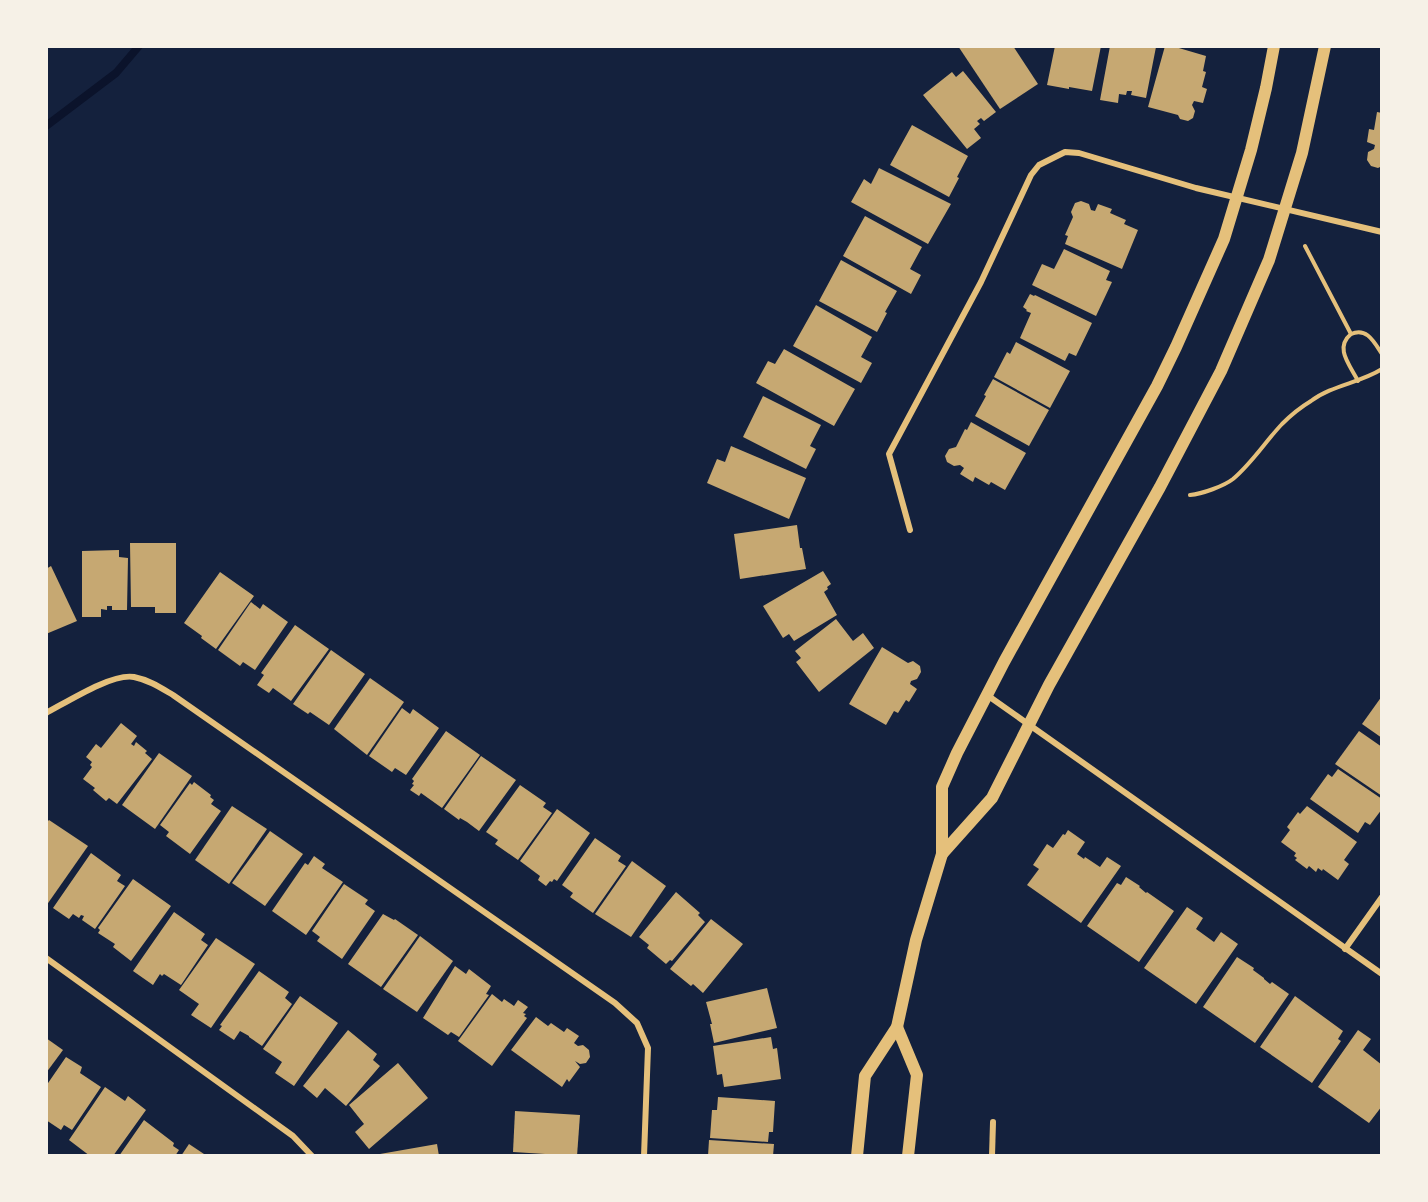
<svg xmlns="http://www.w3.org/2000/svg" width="1428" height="1202" font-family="Mulish,sans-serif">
	<rect width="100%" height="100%" fill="#14213d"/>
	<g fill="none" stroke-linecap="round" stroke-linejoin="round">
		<polyline stroke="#0b132b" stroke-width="8" points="46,126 116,73 139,46"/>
	</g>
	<g fill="#c6a872">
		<polygon points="958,46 1013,46 1038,84 1000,109"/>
		<polygon points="1055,46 1101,46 1092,91 1069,87 1069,89 1047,85"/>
		<polygon points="1110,46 1156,47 1146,98 1131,95 1132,91 1127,91 1126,95 1119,94 1118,103 1100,100"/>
		<polygon points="1165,46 1172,46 1206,56 1203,71 1206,72 1202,87 1207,89 1203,103 1194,101 1192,105 1195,111 1193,118 1188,121 1180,119 1178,115 1148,107"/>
		<polygon points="963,71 996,112 984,121 981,118 977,121 980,124 974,129 981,138 967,149 923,95 952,72 956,77"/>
		<polygon points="1377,112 1382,113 1382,166 1378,168 1371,166 1367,160 1368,152 1374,149 1375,145 1367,142 1369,129 1374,130"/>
		<polygon points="912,125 968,156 957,177 959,178 949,197 890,165"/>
		<polygon points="879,168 951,204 928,244 851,202 864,179 871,184"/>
		<polygon points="1081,201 1089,204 1091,210 1095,211 1098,204 1112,209 1110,213 1126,220 1124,224 1138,230 1122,269 1065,244 1068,236 1065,235 1073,217 1071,212 1075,203"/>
		<polygon points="865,216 922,247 910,269 921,275 911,294 843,256"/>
		<polygon points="1064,249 1110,271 1106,280 1112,282 1096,316 1032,285 1042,264 1054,269"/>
		<polygon points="841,260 897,291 885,312 887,313 877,332 819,301"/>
		<polygon points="1030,294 1034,296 1035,295 1092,323 1076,356 1069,353 1065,361 1020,338 1031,313 1026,311 1027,310 1023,307"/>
		<polygon points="816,305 872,337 861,357 872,363 861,383 793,346"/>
		<polygon points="1016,342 1070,371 1050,408 994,377 1007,352 1010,354"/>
		<polygon points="784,349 855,389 834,426 756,383 768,361 775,364"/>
		<polygon points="993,379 1049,410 1029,446 975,416 986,396 984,395"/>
		<polygon points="763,396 821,425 810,446 816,449 806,469 743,437"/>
		<polygon points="971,422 1026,453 1005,490 991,482 989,485 975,477 973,482 960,474 964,468 960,465 954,466 947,462 945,456 949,449 956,447 965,429 967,430"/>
		<polygon points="731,446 806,478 789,519 707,483 717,459 725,462"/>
		<polygon points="797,525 800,548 802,548 806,569 740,579 734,534"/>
		<polygon points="130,543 176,543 176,613 155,613 155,607 131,607"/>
		<polygon points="119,550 119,557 128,558 127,610 112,610 112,606 107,606 107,610 101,609 101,617 82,617 82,551"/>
		<polygon points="51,566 77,621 46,634 46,569"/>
		<polygon points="823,571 831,584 827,587 828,589 824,592 837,615 794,641 789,634 783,638 763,606"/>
		<polygon points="220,572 254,596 216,649 201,638 202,636 184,623"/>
		<polygon points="251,602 260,609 263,604 288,622 255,670 243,662 240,666 218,650"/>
		<polygon points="836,619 853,641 863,633 874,648 819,692 796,662 801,658 795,651"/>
		<polygon points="295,625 329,649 291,701 273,688 269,693 257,685 264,675 261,673"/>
		<polygon points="882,647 908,663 913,661 920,666 921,672 917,679 911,681 910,684 917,689 909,702 906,700 898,713 894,711 886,725 849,704"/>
		<polygon points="331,650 365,674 329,725 310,712 308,714 293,704"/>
		<polygon points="370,678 404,702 367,755 334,729"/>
		<polygon points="1382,696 1382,738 1362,724"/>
		<polygon points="402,708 410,714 413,709 439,728 406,775 395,768 392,772 369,756"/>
		<polygon points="121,723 137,736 131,744 134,746 136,742 147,751 145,753 152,759 117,804 109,798 106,801 93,790 95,788 83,779 92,767 90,765 92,762 86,757 96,744 101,748"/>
		<polygon points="446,731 480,755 442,808 421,793 419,796 410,790 414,785 412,784 414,781 412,779"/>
		<polygon points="1359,731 1382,747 1382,796 1335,764"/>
		<polygon points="159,753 192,776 155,829 122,805"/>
		<polygon points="481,756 516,780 479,831 467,822 460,818 459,820 444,809"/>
		<polygon points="1338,769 1382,799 1382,809 1370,825 1365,822 1358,833 1310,799 1328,774 1332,777"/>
		<polygon points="194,782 211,795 210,797 214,800 211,804 221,811 190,854 166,836 169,832 160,825 190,783 192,785"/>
		<polygon points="520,785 546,803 543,807 552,813 518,860 495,844 498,840 486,832"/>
		<polygon points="232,806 267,829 229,884 195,860"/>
		<polygon points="1307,806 1357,842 1344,860 1349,864 1338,880 1323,869 1322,871 1318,868 1316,872 1309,866 1307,869 1295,860 1297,858 1294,856 1296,853 1281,842 1290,830 1287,827 1298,812 1300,814"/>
		<polygon points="557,809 590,833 557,881 554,879 552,882 550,881 546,886 538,880 540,876 520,861"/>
		<polygon points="49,820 88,846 46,906 46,823"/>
		<polygon points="1068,830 1085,842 1077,854 1084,859 1085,857 1100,867 1107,857 1121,866 1081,923 1027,885 1039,869 1033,865 1047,844 1053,848 1063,834 1065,835"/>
		<polygon points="270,831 303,854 265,906 232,883"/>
		<polygon points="595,838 621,856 618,861 626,866 593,913 570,897 573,893 562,885"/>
		<polygon points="91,853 121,875 117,881 125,886 95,929 82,920 84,916 81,915 79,918 73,914 69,919 53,908"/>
		<polygon points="314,856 325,864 322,868 343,882 306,935 272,911 305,863 308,865"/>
		<polygon points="632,861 666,886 631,937 595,914"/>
		<polygon points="1126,877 1140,886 1139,887 1146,893 1147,892 1174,911 1139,962 1087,926 1117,883 1121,885"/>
		<polygon points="133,879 171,906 131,961 113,947 115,944 98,933 100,930 98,928"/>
		<polygon points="344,884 368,900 365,904 375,911 342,959 317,941 320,937 312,931"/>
		<polygon points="676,892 700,913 698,915 705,922 672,961 670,960 666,964 647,948 649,945 639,937"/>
		<polygon points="1187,907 1203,918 1196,929 1214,942 1221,932 1238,944 1196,1004 1144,968"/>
		<polygon points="174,912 205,934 201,940 208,945 181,985 164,974 162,976 160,974 153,985 133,971"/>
		<polygon points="383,914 394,920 395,919 418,935 381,987 348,964"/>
		<polygon points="711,919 743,944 703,993 693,984 691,986 670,969"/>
		<polygon points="420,936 453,961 417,1012 383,989"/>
		<polygon points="216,938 255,964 211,1028 191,1015 199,1004 179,990"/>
		<polygon points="1237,957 1254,968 1253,970 1264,978 1264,979 1270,984 1272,982 1289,994 1255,1043 1203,1007"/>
		<polygon points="455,966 466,974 469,969 491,986 486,994 489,995 459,1037 451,1032 448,1035 423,1018"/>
		<polygon points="259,971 289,992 285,998 292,1004 262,1046 249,1037 249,1036 240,1031 234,1040 219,1030 222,1026 220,1025"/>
		<polygon points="767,988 777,1028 714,1043 710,1024 712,1024 706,1002"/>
		<polygon points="492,994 502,1002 504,999 514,1006 518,1000 528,1007 523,1013 526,1014 524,1016 527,1018 492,1066 458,1041"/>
		<polygon points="300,996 338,1023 294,1086 275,1073 282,1062 263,1049"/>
		<polygon points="1295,996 1343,1031 1338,1039 1341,1041 1312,1083 1260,1047"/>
		<polygon points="536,1017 548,1026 551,1023 564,1032 567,1028 579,1036 574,1043 578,1046 583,1045 589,1050 590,1057 586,1063 580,1064 575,1061 580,1067 569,1082 567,1079 562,1087 511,1050"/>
		<polygon points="348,1030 377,1054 373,1060 380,1066 346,1106 325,1088 317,1098 303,1086"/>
		<polygon points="1358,1030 1371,1039 1363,1050 1382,1065 1382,1106 1369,1123 1318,1087"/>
		<polygon points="771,1037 773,1049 777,1048 781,1079 724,1087 722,1074 717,1075 713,1046"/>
		<polygon points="46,1038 63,1050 46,1073"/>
		<polygon points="66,1057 82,1067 80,1073 101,1087 72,1130 64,1125 61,1130 46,1120 46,1086"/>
		<polygon points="398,1063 428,1098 369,1149 355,1132 364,1124 349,1105"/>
		<polygon points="105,1087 125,1101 128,1096 146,1110 113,1156 90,1156 69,1140"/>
		<polygon points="718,1097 775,1101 773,1132 769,1132 768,1142 710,1138 712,1110 717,1110"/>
		<polygon points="515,1111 580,1115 577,1156 513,1152"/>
		<polygon points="144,1120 174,1143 173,1146 179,1150 175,1156 119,1156"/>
		<polygon points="709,1140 774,1144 773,1156 708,1156"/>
		<polygon points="189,1144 207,1156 181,1156"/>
		<polygon points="437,1144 439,1156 380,1156 380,1154"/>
	</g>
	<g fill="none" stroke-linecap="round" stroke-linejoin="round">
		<g stroke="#e5c07b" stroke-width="4">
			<path d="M1305 246 1351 334C1367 327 1374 342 1382 354"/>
			<path d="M1351 334C1334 348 1350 365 1358 381"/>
			<path d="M1190 495C1202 494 1224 486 1233 479 1252 463 1265 442 1282 424 1290 416 1301 407 1311 401 1332 385 1360 383 1382 369"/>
		</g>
		<g stroke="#e5c07b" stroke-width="6">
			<polyline points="910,530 889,454 981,282 1031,175 1039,165 1065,152 1079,153 1196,188 1382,232"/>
			<polyline points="987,695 1382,974"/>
			<path d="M46 713C67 702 112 673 134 677 149 680 161 688 173 695L615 1003 637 1023 648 1048 644 1156"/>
			<polyline points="1345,949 1382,897"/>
			<polyline points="46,958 293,1136 312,1156"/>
			<polyline points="992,1156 993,1122"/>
		</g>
		<g stroke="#e5c07b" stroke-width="12">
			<polyline points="942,854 992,798 1049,685 1160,487 1221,371 1269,260 1302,153 1325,46"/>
			<polyline points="897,1027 917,1075 908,1156"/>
			<polyline points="857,1156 865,1076 897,1027 916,940 942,854 942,787 957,753 1004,662 1157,386 1176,347 1224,239 1251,150 1266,88 1274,46"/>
		</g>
	</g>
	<rect width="1428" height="1202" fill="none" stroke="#f6f1e7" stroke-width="96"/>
</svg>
